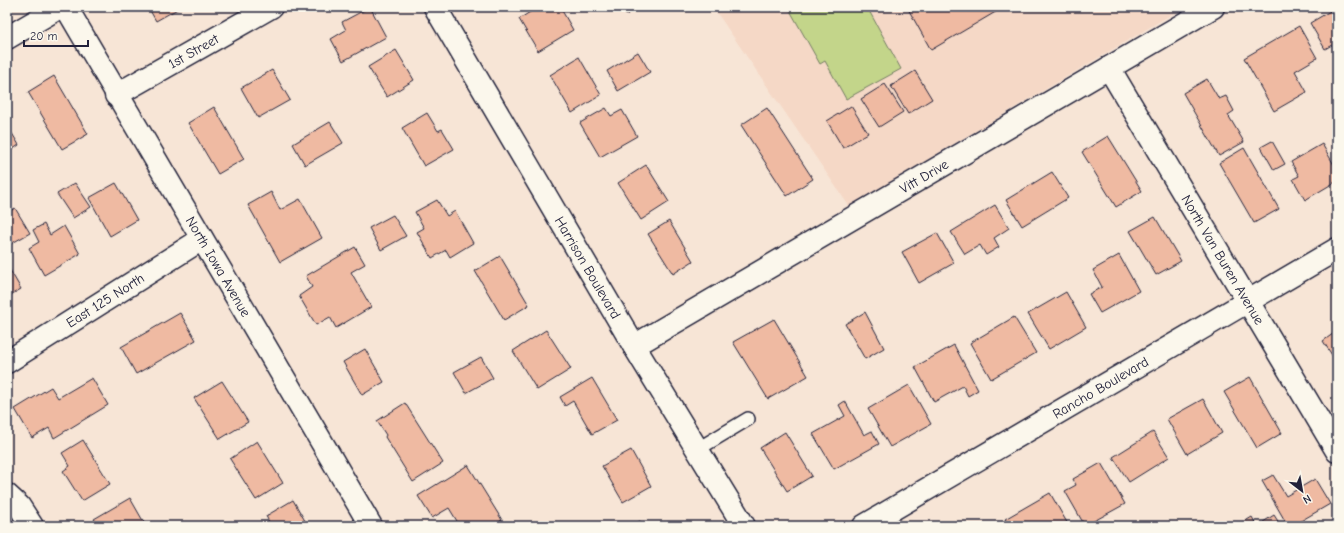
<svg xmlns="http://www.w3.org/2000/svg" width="1344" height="533" font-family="'Comic Neue',sans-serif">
	<rect width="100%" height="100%" fill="#f7e5d6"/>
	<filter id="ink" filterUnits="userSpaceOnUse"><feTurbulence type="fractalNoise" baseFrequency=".025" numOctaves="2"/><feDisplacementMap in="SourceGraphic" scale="8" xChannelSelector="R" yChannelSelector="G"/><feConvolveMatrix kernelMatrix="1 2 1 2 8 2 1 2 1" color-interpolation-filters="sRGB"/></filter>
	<g filter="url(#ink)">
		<polygon fill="#f5d8c6" points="713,7 1184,7 849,206"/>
		<polygon fill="#c3d58a" stroke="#727c62" points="788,7 867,7 901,69 846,99 825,61 820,64"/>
		<g fill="#efbaa2" stroke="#22223b">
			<polygon points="148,7 181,7 156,21"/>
			<polygon points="370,7 386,37 343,61 331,39 346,30 342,22"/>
			<polygon points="538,7 560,7 573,30 538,51 519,19"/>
			<polygon points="622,7 639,7 626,15"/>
			<polygon points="907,7 1004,7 931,50"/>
			<polygon points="1337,7 1337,42 1325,49 1310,23"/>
			<polygon points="1299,26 1317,58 1295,71 1307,92 1274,111 1244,58"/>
			<polygon points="396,50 414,80 387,97 368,67"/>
			<polygon points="638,52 650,72 618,91 607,71"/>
			<polygon points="579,57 601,95 572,113 550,75"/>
			<polygon points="272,70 290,100 258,118 241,88"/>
			<polygon points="915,71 932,99 908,114 891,86"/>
			<polygon points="54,76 88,134 62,149 28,92"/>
			<polygon points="1207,79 1219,99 1226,96 1234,111 1228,115 1244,142 1219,156 1183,93"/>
			<polygon points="885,84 903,112 879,127 861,99"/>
			<polygon points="851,106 868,133 843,148 827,121"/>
			<polygon points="214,107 244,159 218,174 188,123"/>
			<polygon points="606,108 611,116 622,110 637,136 600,157 580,123"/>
			<polygon points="767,108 813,179 787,196 741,125"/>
			<polygon points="427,113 438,131 442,129 454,149 424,166 402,128"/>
			<polygon points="330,122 343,143 305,165 293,144"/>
			<polygon points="7,125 19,145 7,153"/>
			<polygon points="1108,136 1142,191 1116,207 1082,152"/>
			<polygon points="1272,141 1285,164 1274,170 1261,147"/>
			<polygon points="1322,144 1337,170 1337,181 1305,200 1293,179 1299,176 1291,162"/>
			<polygon points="1244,148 1279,209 1254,223 1219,163"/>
			<polygon points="646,165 669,202 641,220 618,183"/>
			<polygon points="1052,172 1068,198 1022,226 1006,200"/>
			<polygon points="75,183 91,207 73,218 57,194"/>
			<polygon points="116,183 137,220 110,236 89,198"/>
			<polygon points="271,192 280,210 300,199 322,238 280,262 248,205"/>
			<polygon points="437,200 447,216 455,211 473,243 450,257 446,250 432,258 417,232 424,228 415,212"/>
			<polygon points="995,205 1009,228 994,238 999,247 986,255 980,245 965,254 951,232"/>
			<polygon points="15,208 30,233 7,246 7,213"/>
			<polygon points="393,215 406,236 381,250 369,228"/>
			<polygon points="1155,217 1181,261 1156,275 1130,231"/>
			<polygon points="669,221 693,261 673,274 648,234"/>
			<polygon points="44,224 50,235 64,226 80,254 44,275 29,248 39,242 33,230"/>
			<polygon points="937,233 954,263 919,283 902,252"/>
			<polygon points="355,247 365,264 351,272 371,307 336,328 330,317 316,325 299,296 312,287 306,276"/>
			<polygon points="1119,255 1139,291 1100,313 1089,294 1102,287 1093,270"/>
			<polygon points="500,256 529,305 504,320 475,271"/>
			<polygon points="7,265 21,289 7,297"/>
			<polygon points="1066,292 1086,327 1049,349 1028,314"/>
			<polygon points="865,312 884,348 865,359 845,324"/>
			<polygon points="180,313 196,340 136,374 121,347"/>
			<polygon points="1014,317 1036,353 991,379 970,343"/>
			<polygon points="774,319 808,376 768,399 733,342"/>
			<polygon points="546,330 571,369 537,390 513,351"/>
			<polygon points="1337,331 1337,363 1323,341"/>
			<polygon points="954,345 978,390 968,396 963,386 934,402 915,367"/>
			<polygon points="365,349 384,382 362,395 343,362"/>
			<polygon points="481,357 493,378 466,393 454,372"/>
			<polygon points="1250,377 1282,433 1257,448 1224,392"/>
			<polygon points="92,378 108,405 54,438 49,428 32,438 15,409 51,387 58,398"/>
			<polygon points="592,378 617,420 592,434 573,401 565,406 560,397"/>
			<polygon points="222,381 248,422 220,439 194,398"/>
			<polygon points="909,385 931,424 890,447 868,409"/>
			<polygon points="1203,399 1222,433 1187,454 1167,419"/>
			<polygon points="845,401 864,435 872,431 879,444 834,469 813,434 845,416 839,405"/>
			<polygon points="405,403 443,463 413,482 385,437 386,435 377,421"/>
			<polygon points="785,432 812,476 787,491 760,448"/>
			<polygon points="1153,432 1169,457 1129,482 1113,457"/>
			<polygon points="83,440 110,484 82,501 63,471 70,466 62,453"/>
			<polygon points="257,441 283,483 256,500 230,459"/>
			<polygon points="631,450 651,486 623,502 602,466"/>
			<polygon points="1101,463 1125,504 1085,526 1065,491 1076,485 1073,479"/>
			<polygon points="468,465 502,520 493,526 460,526 449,508 432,518 418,496"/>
			<polygon points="1273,475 1286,496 1315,479 1330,504 1292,526 1288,526 1262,481"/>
			<polygon points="1050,493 1069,526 1009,526 1005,519"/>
			<polygon points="130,498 146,526 98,526 94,519"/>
			<polygon points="293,500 308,526 271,526 266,516"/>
			<polygon points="1274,515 1281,526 1244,526 1242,523 1252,517 1257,526"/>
			<polygon points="640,521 642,526 632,526"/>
			<polygon points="669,522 671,526 662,526"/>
		</g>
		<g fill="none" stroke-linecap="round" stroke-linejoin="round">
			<g stroke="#22223b" stroke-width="16">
				<polyline id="service" points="698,449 748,419"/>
			</g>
			<g stroke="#22223b" stroke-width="25">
				<g id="minor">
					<path id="s1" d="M66 7 371 526"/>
					<polyline points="7,38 60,7"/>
					<path id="s2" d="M1109 68 1337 451"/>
					<path id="s3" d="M116 95 271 7"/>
					<path id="s4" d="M634 346 1213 7"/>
					<path id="s5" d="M7 362 202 239"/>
					<polyline points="7,495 19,506 32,526"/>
					<path id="s6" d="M864 526 1337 249"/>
				</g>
			</g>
			<g stroke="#22223b" stroke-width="25">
				<g id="tertiary">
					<path id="s7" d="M435 7 634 346 744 526"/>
				</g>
			</g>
			<use href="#service" stroke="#fbf7ec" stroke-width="13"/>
			<use href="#minor" stroke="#fbf7ec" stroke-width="22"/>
			<use href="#tertiary" stroke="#fbf7ec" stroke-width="22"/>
		</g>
	</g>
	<g text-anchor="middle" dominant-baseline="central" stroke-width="3" stroke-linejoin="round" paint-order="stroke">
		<g font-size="14" fill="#22223b" stroke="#fbf7ec">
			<text stroke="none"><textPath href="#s3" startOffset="89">1st Street</textPath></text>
			<text stroke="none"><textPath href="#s4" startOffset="336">Vitt Drive</textPath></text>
			<text stroke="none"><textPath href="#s2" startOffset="223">North Van Buren Avenue</textPath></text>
			<text stroke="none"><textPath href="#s1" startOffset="301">North Iowa Avenue</textPath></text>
			<text stroke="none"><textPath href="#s7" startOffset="302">Harrison Boulevard</textPath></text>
			<text stroke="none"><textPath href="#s5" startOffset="116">East 125 North</textPath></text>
			<text stroke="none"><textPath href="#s6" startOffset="274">Rancho Boulevard</textPath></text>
		</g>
	</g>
	<rect width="1344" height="533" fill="none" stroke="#fbf7ec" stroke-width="24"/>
	<rect x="12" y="12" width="1320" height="509" fill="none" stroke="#22223b" stroke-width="1.5" filter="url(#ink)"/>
	<g transform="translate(1302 491) rotate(149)" stroke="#fbf7ec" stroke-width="3" paint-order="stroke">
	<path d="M0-3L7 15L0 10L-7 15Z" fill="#22223b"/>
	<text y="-6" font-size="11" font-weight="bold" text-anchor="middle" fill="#22223b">N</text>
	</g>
	<path d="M24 40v6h64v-6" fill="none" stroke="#22223b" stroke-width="2"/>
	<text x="30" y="40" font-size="12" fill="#22223b" stroke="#fbf7ec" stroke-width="3" paint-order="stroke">20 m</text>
</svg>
